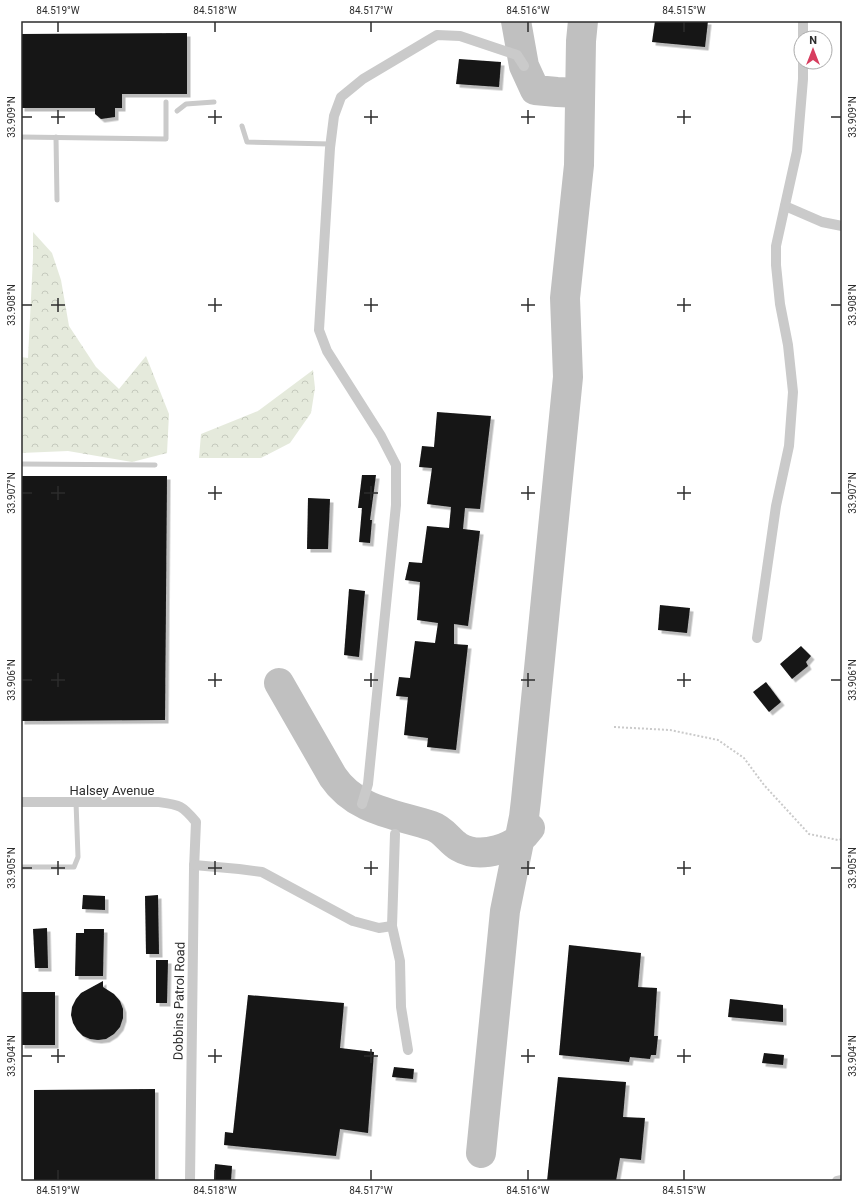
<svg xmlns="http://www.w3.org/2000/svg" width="863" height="1202" font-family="Roboto,sans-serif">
	<defs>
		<pattern id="forest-crowns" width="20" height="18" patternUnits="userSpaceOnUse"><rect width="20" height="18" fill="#e5eadc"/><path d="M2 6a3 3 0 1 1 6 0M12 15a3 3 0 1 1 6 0" fill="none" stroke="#c5c9bd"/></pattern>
		<filter id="shadow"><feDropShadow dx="3.5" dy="3.5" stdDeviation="0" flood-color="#0004"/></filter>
	</defs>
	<rect width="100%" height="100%" fill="#fff"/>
	<g fill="url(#forest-crowns)">
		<polygon points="33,232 52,253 61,280 69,326 96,367 119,389 146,356 169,414 167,453 132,462 68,451 21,453 21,357 28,358 33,258"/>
		<polygon points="313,370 315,388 311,413 290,443 261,458 199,458 201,434 258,411"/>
	</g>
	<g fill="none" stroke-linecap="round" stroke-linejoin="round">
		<g stroke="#c0c0c0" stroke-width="30">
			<polyline points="516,21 524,66 535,90 557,92 580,93"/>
			<path d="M279 683 333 777C356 811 396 814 432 826 444 830 449 841 459 847 481 860 516 848 530 828"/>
			<polyline points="481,1153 505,911 524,817 526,800 568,377 565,298 579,165 581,41 583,21"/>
		</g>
	</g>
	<g fill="#141414" filter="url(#shadow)">
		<polygon points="655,21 708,21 705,47 652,42"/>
		<polygon points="187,33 187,94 122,94 122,108 115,108 115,117 101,119 95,114 95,108 21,108 21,34"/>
		<polygon points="459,59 501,62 499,87 456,84"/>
		<polygon points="437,412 491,416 480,509 465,508 463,529 480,531 468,626 454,624 454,644 468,645 456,750 427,747 428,738 404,735 408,697 396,696 399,677 410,678 415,641 435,643 438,623 417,620 420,582 405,580 409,562 422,563 427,526 449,528 451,507 427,504 432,468 419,467 422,446 434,447"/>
		<polygon points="362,475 376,475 370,520 372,520 370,543 359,542 362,508 358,508"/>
		<polygon points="21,476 167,476 165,720 21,721"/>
		<polygon points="308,498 330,499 328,549 307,549"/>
		<polygon points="349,589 365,591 359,657 344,655"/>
		<polygon points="660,605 690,608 687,633 658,630"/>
		<polygon points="801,646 811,656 806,662 808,666 792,679 780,664"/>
		<polygon points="766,682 781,702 769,712 753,692"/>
		<polygon points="83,895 105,896 105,910 82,909"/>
		<polygon points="158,895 159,954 146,954 145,896"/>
		<polygon points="47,928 48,968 35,968 33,929"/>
		<polygon points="84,929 104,929 103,976 75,976 76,933 84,933"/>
		<polygon points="569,945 641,953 638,987 657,988 654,1036 658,1036 656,1055 651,1055 650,1059 630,1057 629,1062 559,1055"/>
		<polygon points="156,960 168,960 167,1003 156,1003"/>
		<polygon points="103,981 103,987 114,994 120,1001 123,1009 123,1018 120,1027 114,1034 106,1039 98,1040 90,1039 83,1036 77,1030 73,1023 71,1015 72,1007 76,999 81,993"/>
		<rect x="21" y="992" width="34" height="53"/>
		<polygon points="248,995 344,1003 340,1048 374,1052 368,1133 340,1129 336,1156 224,1145 225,1132 233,1133"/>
		<polygon points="730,999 783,1005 783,1022 728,1017"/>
		<polygon points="764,1053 784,1055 783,1065 762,1063"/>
		<polygon points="394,1067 414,1069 413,1079 392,1077"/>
		<polygon points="558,1077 626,1082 623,1117 645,1118 641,1160 620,1158 616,1181 547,1181"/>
		<polygon points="155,1089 155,1181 34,1181 34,1090"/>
		<polygon points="215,1164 232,1166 231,1181 214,1181"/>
	</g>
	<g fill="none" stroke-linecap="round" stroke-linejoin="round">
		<polyline stroke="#cacaca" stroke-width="2" stroke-dasharray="2 2" stroke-linecap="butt" points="614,727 670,730 718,740 744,758 764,785 809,834 838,840 842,839"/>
		<g stroke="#cacaca" stroke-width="5">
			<polyline points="177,111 186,104 214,102"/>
			<polyline points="242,126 247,142 330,144"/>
			<polyline points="21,137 166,139 166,102"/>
			<polyline points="56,137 57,200"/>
			<polyline points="21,464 155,465"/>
			<polyline points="21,867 74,867 78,857 76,802"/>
		</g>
		<g stroke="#cacaca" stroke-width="10">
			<polyline points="803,21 803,38"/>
			<polyline points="785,206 822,222 842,226"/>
			<polyline points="757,638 776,506 789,446 793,392 788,345 780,304 776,265 776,246 797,151 803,79 803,62"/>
			<path d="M21 802H158C180 805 182 805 196 822L194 869 190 1181"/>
			<polyline points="362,804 368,784 396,505 396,465 381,436 327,351 319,330 330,148 334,116 341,97 363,79 437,35 460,36 517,55 524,66"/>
			<polyline points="395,834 392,926 400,961 401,1007 408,1050"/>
			<polyline points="194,865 239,869 262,872 353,921 379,928 392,926"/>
			<polyline points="837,1181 842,1180"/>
		</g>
	</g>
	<path fill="none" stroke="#2d2d2d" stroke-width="1.5" d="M58 22V32M215 22V32M371 22V32M528 22V32M684 22V32M58 110V124M215 110V124M371 110V124M528 110V124M684 110V124M22 117H32M51 117H65M208 117H222M364 117H378M521 117H535M677 117H691M831 117H841M58 298V312M215 298V312M371 298V312M528 298V312M684 298V312M22 305H32M51 305H65M208 305H222M364 305H378M521 305H535M677 305H691M831 305H841M58 486V500M215 486V500M371 486V500M528 486V500M684 486V500M22 493H32M51 493H65M208 493H222M364 493H378M521 493H535M677 493H691M831 493H841M58 673V687M215 673V687M371 673V687M528 673V687M684 673V687M22 680H32M51 680H65M208 680H222M364 680H378M521 680H535M677 680H691M831 680H841M58 861V875M215 861V875M371 861V875M528 861V875M684 861V875M22 868H32M51 868H65M208 868H222M364 868H378M521 868H535M677 868H691M831 868H841M58 1049V1063M215 1049V1063M371 1049V1063M528 1049V1063M684 1049V1063M22 1056H32M51 1056H65M208 1056H222M364 1056H378M521 1056H535M677 1056H691M831 1056H841M58 1170V1180M215 1170V1180M371 1170V1180M528 1170V1180M684 1170V1180"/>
	<g text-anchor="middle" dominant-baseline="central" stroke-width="4" stroke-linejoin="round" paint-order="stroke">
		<g font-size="13" fill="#2d2d2d" stroke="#fff">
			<text x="112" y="790">Halsey Avenue</text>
			<text transform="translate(179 1001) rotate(-89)">Dobbins Patrol Road</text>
		</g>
	</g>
	<rect width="863" height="1202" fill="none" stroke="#ffffff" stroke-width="44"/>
	<g transform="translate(813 50)"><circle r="19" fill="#ffffff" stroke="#ababab"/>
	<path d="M0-3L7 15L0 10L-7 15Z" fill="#d73d5e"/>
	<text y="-6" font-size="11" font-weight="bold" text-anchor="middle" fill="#2d2d2d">N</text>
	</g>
	<rect x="22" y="22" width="819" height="1158" fill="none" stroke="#2d2d2d" stroke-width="1.5"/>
	<g font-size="10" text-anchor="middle" fill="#2d2d2d">
		<text x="58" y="14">84.519°W</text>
		<text x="215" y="14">84.518°W</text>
		<text x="371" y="14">84.517°W</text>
		<text x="528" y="14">84.516°W</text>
		<text x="684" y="14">84.515°W</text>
		<text transform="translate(11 117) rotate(-90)" y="4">33.909°N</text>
		<text transform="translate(852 117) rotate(-90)" y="4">33.909°N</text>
		<text transform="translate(11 305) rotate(-90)" y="4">33.908°N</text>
		<text transform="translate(852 305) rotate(-90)" y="4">33.908°N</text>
		<text transform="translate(11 493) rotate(-90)" y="4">33.907°N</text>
		<text transform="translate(852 493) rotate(-90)" y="4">33.907°N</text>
		<text transform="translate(11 680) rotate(-90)" y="4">33.906°N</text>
		<text transform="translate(852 680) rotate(-90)" y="4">33.906°N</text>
		<text transform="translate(11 868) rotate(-90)" y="4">33.905°N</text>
		<text transform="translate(852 868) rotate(-90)" y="4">33.905°N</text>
		<text transform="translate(11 1056) rotate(-90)" y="4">33.904°N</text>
		<text transform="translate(852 1056) rotate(-90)" y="4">33.904°N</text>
		<text x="58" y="1194">84.519°W</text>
		<text x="215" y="1194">84.518°W</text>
		<text x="371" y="1194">84.517°W</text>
		<text x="528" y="1194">84.516°W</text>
		<text x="684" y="1194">84.515°W</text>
	</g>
</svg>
